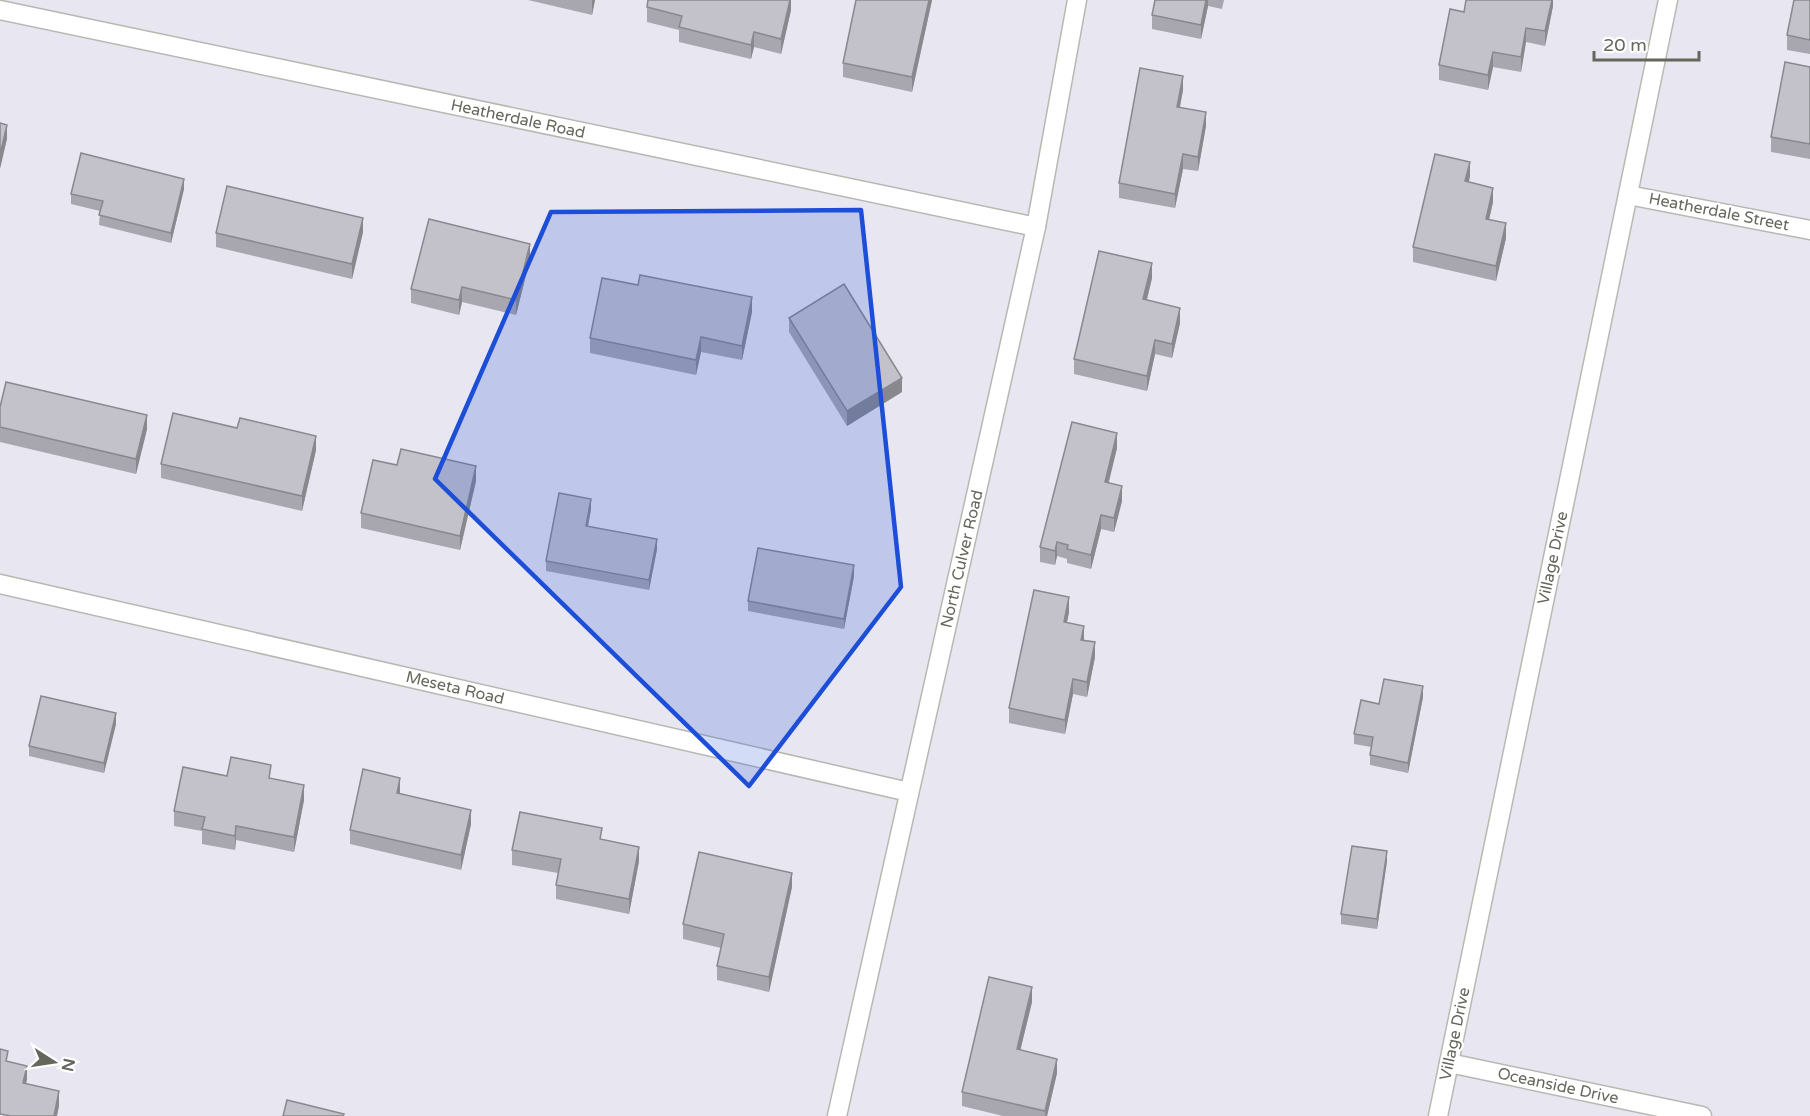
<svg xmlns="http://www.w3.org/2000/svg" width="1810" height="1116" font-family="'Varela Round',sans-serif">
	<rect width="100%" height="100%" fill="#e8e6f0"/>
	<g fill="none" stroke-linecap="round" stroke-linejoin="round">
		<g stroke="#b8b8b1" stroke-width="21">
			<g id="minor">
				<polyline points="0,10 1036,227"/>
				<polyline points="1628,195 1810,230"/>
				<polyline points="0,584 909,792"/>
				<polyline points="1449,1063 1702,1116"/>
				<polyline points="837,1116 1036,227 1077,0"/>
			</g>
		</g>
		<g stroke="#b8b9b0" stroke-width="21">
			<polyline id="secondary" points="1438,1116 1668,0"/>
		</g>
		<use href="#minor" stroke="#fff" stroke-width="18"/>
		<use href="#secondary" stroke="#fff" stroke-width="18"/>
	</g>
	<g fill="#a8a7af">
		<polygon points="528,0 595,0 592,15"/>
		<polygon points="791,0 791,10 781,54 754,47 751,59 679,42 679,30 647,22 647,7"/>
		<polygon points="932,0 912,92 843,77 843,63"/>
		<polygon points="1155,0 1224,0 1222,9 1208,6 1201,39 1152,29 1152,15"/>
		<polygon points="1553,0 1553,6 1545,46 1526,42 1521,72 1493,67 1488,90 1439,80 1439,65 1464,12"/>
		<polygon points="1810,0 1810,54 1787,50 1787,35"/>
		<polygon points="1810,67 1810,159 1771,152 1771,137"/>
		<polygon points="1183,90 1180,107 1206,126 1198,171 1183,169 1175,208 1119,198 1119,183"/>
		<polygon points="1470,176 1469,182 1493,202 1489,219 1506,238 1496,281 1413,262 1413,247"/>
		<polygon points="184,189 171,243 99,225 100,211 71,204 71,194"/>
		<polygon points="363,232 352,279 216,247 216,233"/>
		<polygon points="530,259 516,315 462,302 459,315 411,303 411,289"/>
		<polygon points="1152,278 1147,300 1180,323 1172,358 1155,354 1147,391 1074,374 1074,359"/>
		<polygon points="752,312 742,360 701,352 696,375 590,353 590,338"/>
		<polygon points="789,318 902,392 847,426 789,332"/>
		<polygon points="0,407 147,429 136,474 0,442"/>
		<polygon points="1117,448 1109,482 1122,501 1114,532 1101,529 1091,569 1067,563 1067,559 1057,556 1055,565 1040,562 1040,547"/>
		<polygon points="316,450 302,511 161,478 161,464"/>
		<polygon points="397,465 476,481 460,550 361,528 361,513"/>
		<polygon points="591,509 588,527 657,549 649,590 546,571 546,561"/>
		<polygon points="854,576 844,629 748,611 748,601"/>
		<polygon points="1069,612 1067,622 1095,657 1087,697 1073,694 1065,734 1009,723 1009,708"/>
		<polygon points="1423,697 1408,773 1370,765 1370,755 1371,747 1354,744 1354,734 1379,704"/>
		<polygon points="116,724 104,773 29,756 29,746"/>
		<polygon points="227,776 271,778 304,800 294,852 236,840 235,850 202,844 202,831 174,826 174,811"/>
		<polygon points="400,793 471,824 461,870 350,844 350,830"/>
		<polygon points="602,840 639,861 629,914 556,899 556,885 558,873 512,865 512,850"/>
		<polygon points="1387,861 1377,929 1341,924 1341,914"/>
		<polygon points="792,887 769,992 717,980 717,966 721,948 683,939 683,924"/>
		<polygon points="1032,1002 1020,1050 1057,1073 1047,1116 1003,1116 962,1106 962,1092"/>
	</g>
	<g fill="#88888e">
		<polygon points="592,0 595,0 592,15"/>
		<polygon points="790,0 791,0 791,10 781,54 781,39"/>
		<polygon points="929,0 932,0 912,92 912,77"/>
		<polygon points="1206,0 1208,0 1208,6 1201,39 1201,25"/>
		<polygon points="1552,0 1553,0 1553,6 1545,46 1545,31"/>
		<polygon points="1526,28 1526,42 1521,72 1521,57"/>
		<polygon points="754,32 754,47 751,59 751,45"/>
		<polygon points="1493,52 1493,67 1488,90 1488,75"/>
		<polygon points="1183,76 1183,90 1177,121 1177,107"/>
		<polygon points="1206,112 1206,126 1198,171 1198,157"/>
		<polygon points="7,125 7,139 0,169 0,155"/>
		<polygon points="1183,154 1183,169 1175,208 1175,194"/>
		<polygon points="1470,162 1470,176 1465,195 1465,181"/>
		<polygon points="184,179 184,189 171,243 171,233"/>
		<polygon points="1493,188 1493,202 1486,233 1486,219"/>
		<polygon points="363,218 363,232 352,279 352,264"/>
		<polygon points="1506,223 1506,238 1496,281 1496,266"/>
		<polygon points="530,244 530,259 516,315 516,300"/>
		<polygon points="1152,263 1152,278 1143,314 1143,299"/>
		<polygon points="462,287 462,302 459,315 459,300"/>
		<polygon points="752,297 752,312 742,360 742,346"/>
		<polygon points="1180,308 1180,323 1172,358 1172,344"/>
		<polygon points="701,337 701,352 696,375 696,360"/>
		<polygon points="1155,340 1155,354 1147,391 1147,376"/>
		<polygon points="902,378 902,392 847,426 847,411"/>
		<polygon points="147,415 147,429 136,474 136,459"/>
		<polygon points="1117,433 1117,448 1105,496 1105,482"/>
		<polygon points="316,436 316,450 302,511 302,496"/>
		<polygon points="476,466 476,481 460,550 460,536"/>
		<polygon points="1122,486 1122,501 1114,532 1114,518"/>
		<polygon points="591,499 591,509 586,536 586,526"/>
		<polygon points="1101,515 1101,529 1091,569 1091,555"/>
		<polygon points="657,539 657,549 649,590 649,580"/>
		<polygon points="1057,542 1057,556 1055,565 1055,551"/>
		<polygon points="854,565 854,576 844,629 844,619"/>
		<polygon points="1069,597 1069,612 1064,637 1064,622"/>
		<polygon points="1084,626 1084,640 1081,640"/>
		<polygon points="1095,642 1095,657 1087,697 1087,682"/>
		<polygon points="1073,679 1073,694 1065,734 1065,720"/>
		<polygon points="1423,686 1423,697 1408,773 1408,763"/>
		<polygon points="116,713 116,724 104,773 104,763"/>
		<polygon points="400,778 400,792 397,807 397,793"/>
		<polygon points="304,785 304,800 294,852 294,837"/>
		<polygon points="471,810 471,824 461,870 461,855"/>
		<polygon points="236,826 236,840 235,850 235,836"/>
		<polygon points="639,847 639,861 629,914 629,899"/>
		<polygon points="1387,851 1387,861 1377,929 1377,919"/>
		<polygon points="792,873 792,887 769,992 769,977"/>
		<polygon points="1032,987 1032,1002 1017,1064 1017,1049"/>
		<polygon points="1057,1059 1057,1073 1047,1116 1045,1116 1045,1111"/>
		<polygon points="27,1066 27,1080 23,1097 23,1083"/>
		<polygon points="59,1091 59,1106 57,1116 54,1116"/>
	</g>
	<g fill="#c3c2cb" stroke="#88888e" stroke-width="1.5">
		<polygon points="648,0 790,0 781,39 754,32 751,45 679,27 682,16 647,7"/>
		<polygon points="856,0 929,0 912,77 843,63"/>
		<polygon points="1155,0 1206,0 1201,25 1152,15"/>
		<polygon points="1466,0 1552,0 1545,31 1526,28 1521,57 1493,52 1488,75 1439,65 1450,9 1464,12"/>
		<polygon points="1794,0 1810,0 1810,40 1787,35"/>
		<polygon points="1785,62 1810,67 1810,144 1771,137"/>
		<polygon points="1140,68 1183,76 1177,107 1206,112 1198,157 1183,154 1175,194 1119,183"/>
		<polygon points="0,123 7,125 0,155"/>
		<polygon points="81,153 184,179 171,233 99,215 103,201 71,194"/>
		<polygon points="1435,154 1470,162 1465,181 1493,188 1486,219 1506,223 1496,266 1413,247"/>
		<polygon points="227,186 363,218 352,264 216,233"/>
		<polygon points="429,219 530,244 516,300 462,287 459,300 411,289"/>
		<polygon points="1099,251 1152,263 1143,299 1180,308 1172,344 1155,340 1147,376 1074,359"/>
		<polygon points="640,275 752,297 742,346 701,337 696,360 590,338 602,278 638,285"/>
		<polygon points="844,284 902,378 847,411 789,318"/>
		<polygon points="6,382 147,415 136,459 0,427 0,407"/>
		<polygon points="173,413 237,428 240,418 316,436 302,496 161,464"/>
		<polygon points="1072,422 1117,433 1105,482 1122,486 1114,518 1101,515 1091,555 1067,549 1068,545 1057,542 1055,551 1040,547"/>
		<polygon points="401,449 476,466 460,536 361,513 373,460 397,465"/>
		<polygon points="559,493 591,499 586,526 657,539 649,580 546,561"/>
		<polygon points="758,548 854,565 844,619 748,601"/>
		<polygon points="1034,590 1069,597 1064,622 1084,626 1081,640 1095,642 1087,682 1073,679 1065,720 1009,708"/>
		<polygon points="1384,679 1423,686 1408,763 1370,755 1373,737 1354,734 1361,700 1379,704"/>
		<polygon points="41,696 116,713 104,763 29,746"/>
		<polygon points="231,757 271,765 269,778 304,785 294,837 236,826 235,836 202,829 205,817 174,811 183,767 227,776"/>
		<polygon points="363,769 400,778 397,793 471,810 461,855 350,830"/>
		<polygon points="520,812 602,828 600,839 639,847 629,899 556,885 561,859 512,850"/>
		<polygon points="1352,846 1387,851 1377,919 1341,914"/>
		<polygon points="699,852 792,873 769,977 717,966 724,934 683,924"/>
		<polygon points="989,977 1032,987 1017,1049 1057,1059 1045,1111 962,1092"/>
		<polygon points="0,1049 8,1051 6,1061 27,1066 23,1083 59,1091 54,1116 11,1116 0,1114"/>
		<polygon points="287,1100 344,1114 343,1116 283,1116"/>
	</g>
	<path fill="#1d4ed8" fill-opacity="0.2" stroke="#1d4ed8" stroke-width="4.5" stroke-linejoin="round" d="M861 210 901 587 749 786 435 479 551 212Z"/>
	<g text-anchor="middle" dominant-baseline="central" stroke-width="4.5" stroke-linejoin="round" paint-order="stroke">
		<g font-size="16" fill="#66665d" stroke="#fff">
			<text transform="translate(518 119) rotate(12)">Heatherdale Road</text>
			<text transform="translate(1719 212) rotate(11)">Heatherdale Street</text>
			<text transform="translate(1553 558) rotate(-78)">Village Drive</text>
			<text transform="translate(962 559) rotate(-77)">North Culver Road</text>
			<text transform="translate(455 688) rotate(13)">Meseta Road</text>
			<text transform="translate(1455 1034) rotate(-78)">Village Drive</text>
			<text transform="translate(1558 1086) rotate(12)">Oceanside Drive</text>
		</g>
	</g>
	<g transform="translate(54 1062) rotate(102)" stroke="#ffffff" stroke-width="4.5" paint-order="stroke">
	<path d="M0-4.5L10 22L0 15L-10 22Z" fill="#66665d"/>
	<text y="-9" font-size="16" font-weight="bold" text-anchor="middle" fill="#66665d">N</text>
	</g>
	<path d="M1594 51v9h105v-9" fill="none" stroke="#66665d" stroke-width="3"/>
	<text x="1603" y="51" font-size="18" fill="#66665d" stroke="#ffffff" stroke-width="4.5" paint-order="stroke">20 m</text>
</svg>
